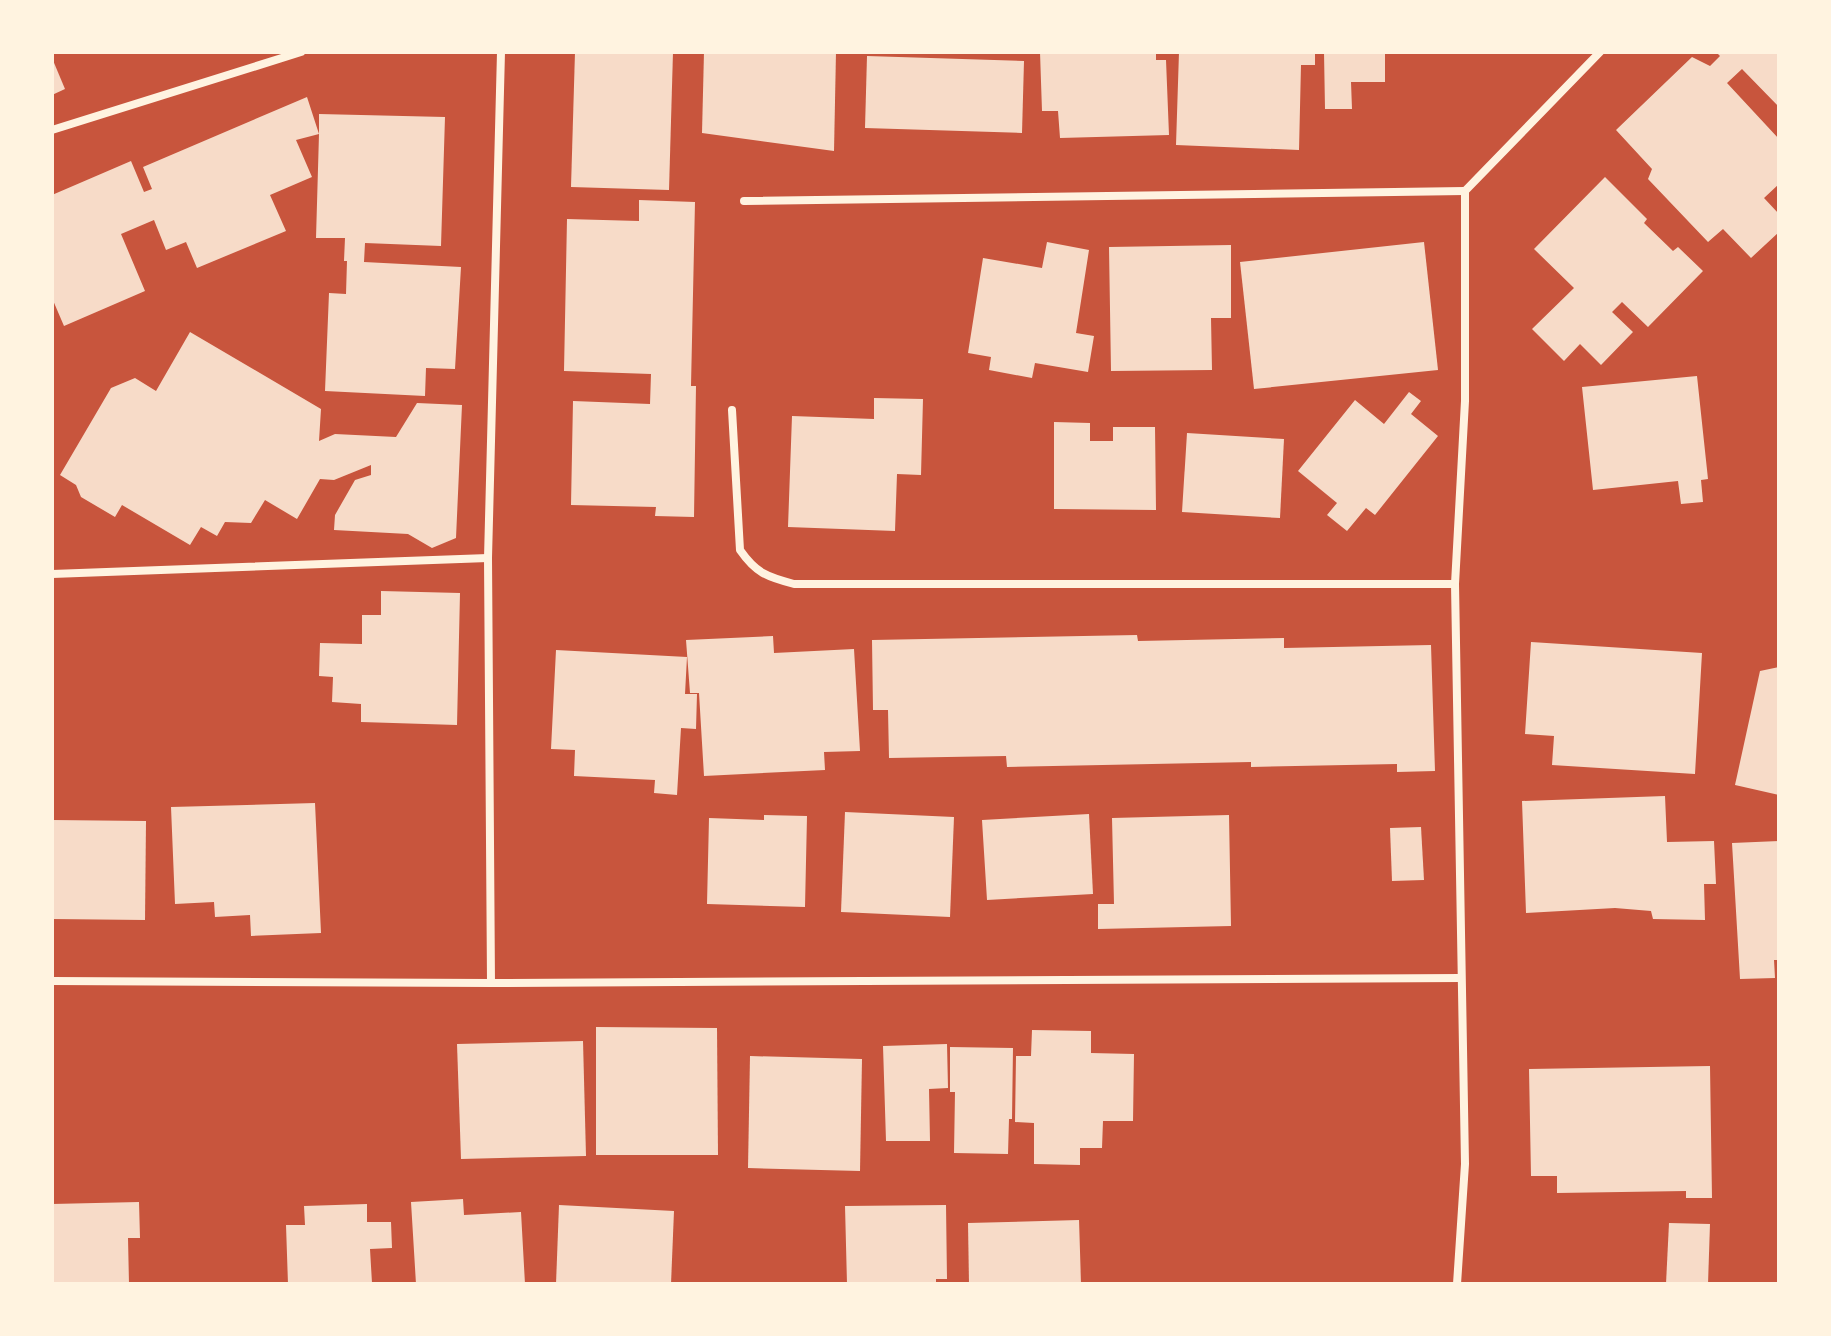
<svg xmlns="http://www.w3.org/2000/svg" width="1831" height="1336" font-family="Figtree,sans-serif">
	<rect width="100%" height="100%" fill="#c8553d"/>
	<g fill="#f7dbc8">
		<polygon points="575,52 673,52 669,190 571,187"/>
		<polygon points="704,52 836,52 834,151 702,133"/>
		<polygon points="1040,52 1156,52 1156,60 1166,60 1169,135 1060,138 1058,111 1042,111"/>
		<polygon points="1179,52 1315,52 1315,65 1301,65 1299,150 1176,145"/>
		<polygon points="1324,52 1385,52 1385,82 1351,82 1352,109 1325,109"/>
		<polygon points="1716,52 1779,52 1779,107 1742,69 1727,83 1779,139 1779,184 1764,198 1779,214 1779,232 1751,258 1723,229 1708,242 1648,179 1652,169 1616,130 1692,57 1710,66 1720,56"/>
		<polygon points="867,56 1024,61 1022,133 865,128"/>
		<polygon points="52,58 65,89 52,95"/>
		<polygon points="307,97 319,134 319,114 445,117 441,246 365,243 364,262 461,267 455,369 426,368 425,396 325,391 329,293 346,294 347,261 344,261 345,238 316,238 319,134 296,140 312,177 270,195 286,231 197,268 186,242 166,250 154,220 121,234 145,291 64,326 52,298 52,195 131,161 144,192 152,189 143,167"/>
		<polygon points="1605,177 1647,219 1644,223 1673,251 1678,247 1703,271 1648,327 1622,302 1612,312 1633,332 1601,365 1580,344 1564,361 1532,329 1574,288 1534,249"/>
		<polygon points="639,200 695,202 691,386 696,386 694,517 655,516 656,507 571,505 573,401 650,404 651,374 564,371 567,219 639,221"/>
		<polygon points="1047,242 1089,250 1076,333 1094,336 1088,372 1035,363 1032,378 989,370 991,357 968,353 983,258 1042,268"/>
		<polygon points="1424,242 1438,370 1254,389 1240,262"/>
		<polygon points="1231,245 1231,318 1211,318 1212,370 1111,371 1109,247"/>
		<polygon points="190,332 321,409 319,441 335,434 396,437 417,403 462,405 456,538 432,548 408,534 334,530 335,515 355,480 371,475 371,465 334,480 320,479 297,519 265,500 251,523 225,522 217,536 201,527 190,545 122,505 115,517 81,497 76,485 60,475 111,388 135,378 156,391"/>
		<polygon points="1697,376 1708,479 1701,480 1703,502 1681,504 1678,481 1593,490 1582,387"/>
		<polygon points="1409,392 1421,401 1411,414 1438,436 1375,515 1366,508 1347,531 1327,515 1337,503 1298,471 1355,400 1384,424"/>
		<polygon points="874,398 923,399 921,475 897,474 895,531 788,527 792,416 874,419"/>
		<polygon points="1054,422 1090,423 1090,441 1113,441 1113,427 1155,427 1156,510 1054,509"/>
		<polygon points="1187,433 1284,439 1280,518 1182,512"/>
		<polygon points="381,591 460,593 457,725 361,722 361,704 332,702 333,677 319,676 320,643 362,644 362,615 381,615"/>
		<polygon points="1137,635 1138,641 1284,638 1284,648 1431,645 1435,771 1397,772 1397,764 1251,767 1251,762 1007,767 1006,756 889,758 888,710 873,710 872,640"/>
		<polygon points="773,636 774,653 854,649 860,751 824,752 825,770 704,776 699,693 690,693 686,640"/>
		<polygon points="1531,642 1702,653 1695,774 1552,765 1554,736 1525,734"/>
		<polygon points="556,650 687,657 685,694 697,694 696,729 681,728 677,795 654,793 655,780 574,776 575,750 551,749"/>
		<polygon points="1779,667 1779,795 1735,785 1760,671"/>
		<polygon points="1665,796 1667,842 1714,841 1716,884 1704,884 1705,920 1653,919 1651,911 1615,908 1526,913 1522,801"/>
		<polygon points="315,803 321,933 251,936 250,915 215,917 214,902 175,904 171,807"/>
		<polygon points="845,812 954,817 950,917 841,912"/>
		<polygon points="1089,814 1093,894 987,900 982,820"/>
		<polygon points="764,815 807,816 805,907 707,904 709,818 764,820"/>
		<polygon points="1229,815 1231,926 1098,929 1098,904 1114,904 1112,818"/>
		<polygon points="52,820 146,821 145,920 52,919"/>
		<polygon points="1421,827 1424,880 1392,881 1390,828"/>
		<polygon points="1779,841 1779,960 1774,960 1775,978 1740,979 1732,843"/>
		<polygon points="596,1027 717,1028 718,1155 596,1155"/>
		<polygon points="1032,1030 1091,1031 1091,1053 1134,1054 1133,1121 1103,1121 1102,1148 1080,1148 1080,1165 1034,1164 1034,1123 1015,1122 1016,1056 1031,1056"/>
		<polygon points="583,1041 586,1156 461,1159 457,1044"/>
		<polygon points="947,1044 948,1088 929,1089 930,1141 886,1141 883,1046"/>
		<polygon points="950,1047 1013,1048 1012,1119 1009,1119 1008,1154 954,1153 955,1092 950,1092"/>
		<polygon points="750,1056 862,1059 860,1171 748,1168"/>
		<polygon points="1710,1066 1712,1198 1686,1198 1686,1191 1557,1193 1557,1176 1531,1176 1529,1069"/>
		<polygon points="463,1199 464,1215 521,1212 525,1284 416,1284 411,1202"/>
		<polygon points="139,1202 140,1238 128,1238 129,1284 52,1284 52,1204"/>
		<polygon points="367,1204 367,1222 391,1222 392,1248 370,1249 372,1283 288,1284 286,1225 305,1225 304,1206"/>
		<polygon points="559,1205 674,1211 671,1284 556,1284"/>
		<polygon points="946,1205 947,1279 936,1279 936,1284 847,1284 845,1206"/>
		<polygon points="1079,1220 1081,1284 969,1284 968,1223"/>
		<polygon points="1669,1223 1710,1224 1708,1284 1666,1284"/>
	</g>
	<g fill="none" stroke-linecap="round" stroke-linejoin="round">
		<g stroke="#fff3e0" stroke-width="8">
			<polyline points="52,130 301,52"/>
			<polyline points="744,201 1465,191"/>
			<path d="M732 410 740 550C756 573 767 577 794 584H1455"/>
			<polyline points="52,574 488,558"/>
			<polyline points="52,981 491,983 1461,978"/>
			<polyline points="491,983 488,558 501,52"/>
			<polyline points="1457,1284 1465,1164 1455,584 1465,401 1465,191 1600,52"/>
		</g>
	</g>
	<rect width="1831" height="1336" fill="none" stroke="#fff3e0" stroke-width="108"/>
</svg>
